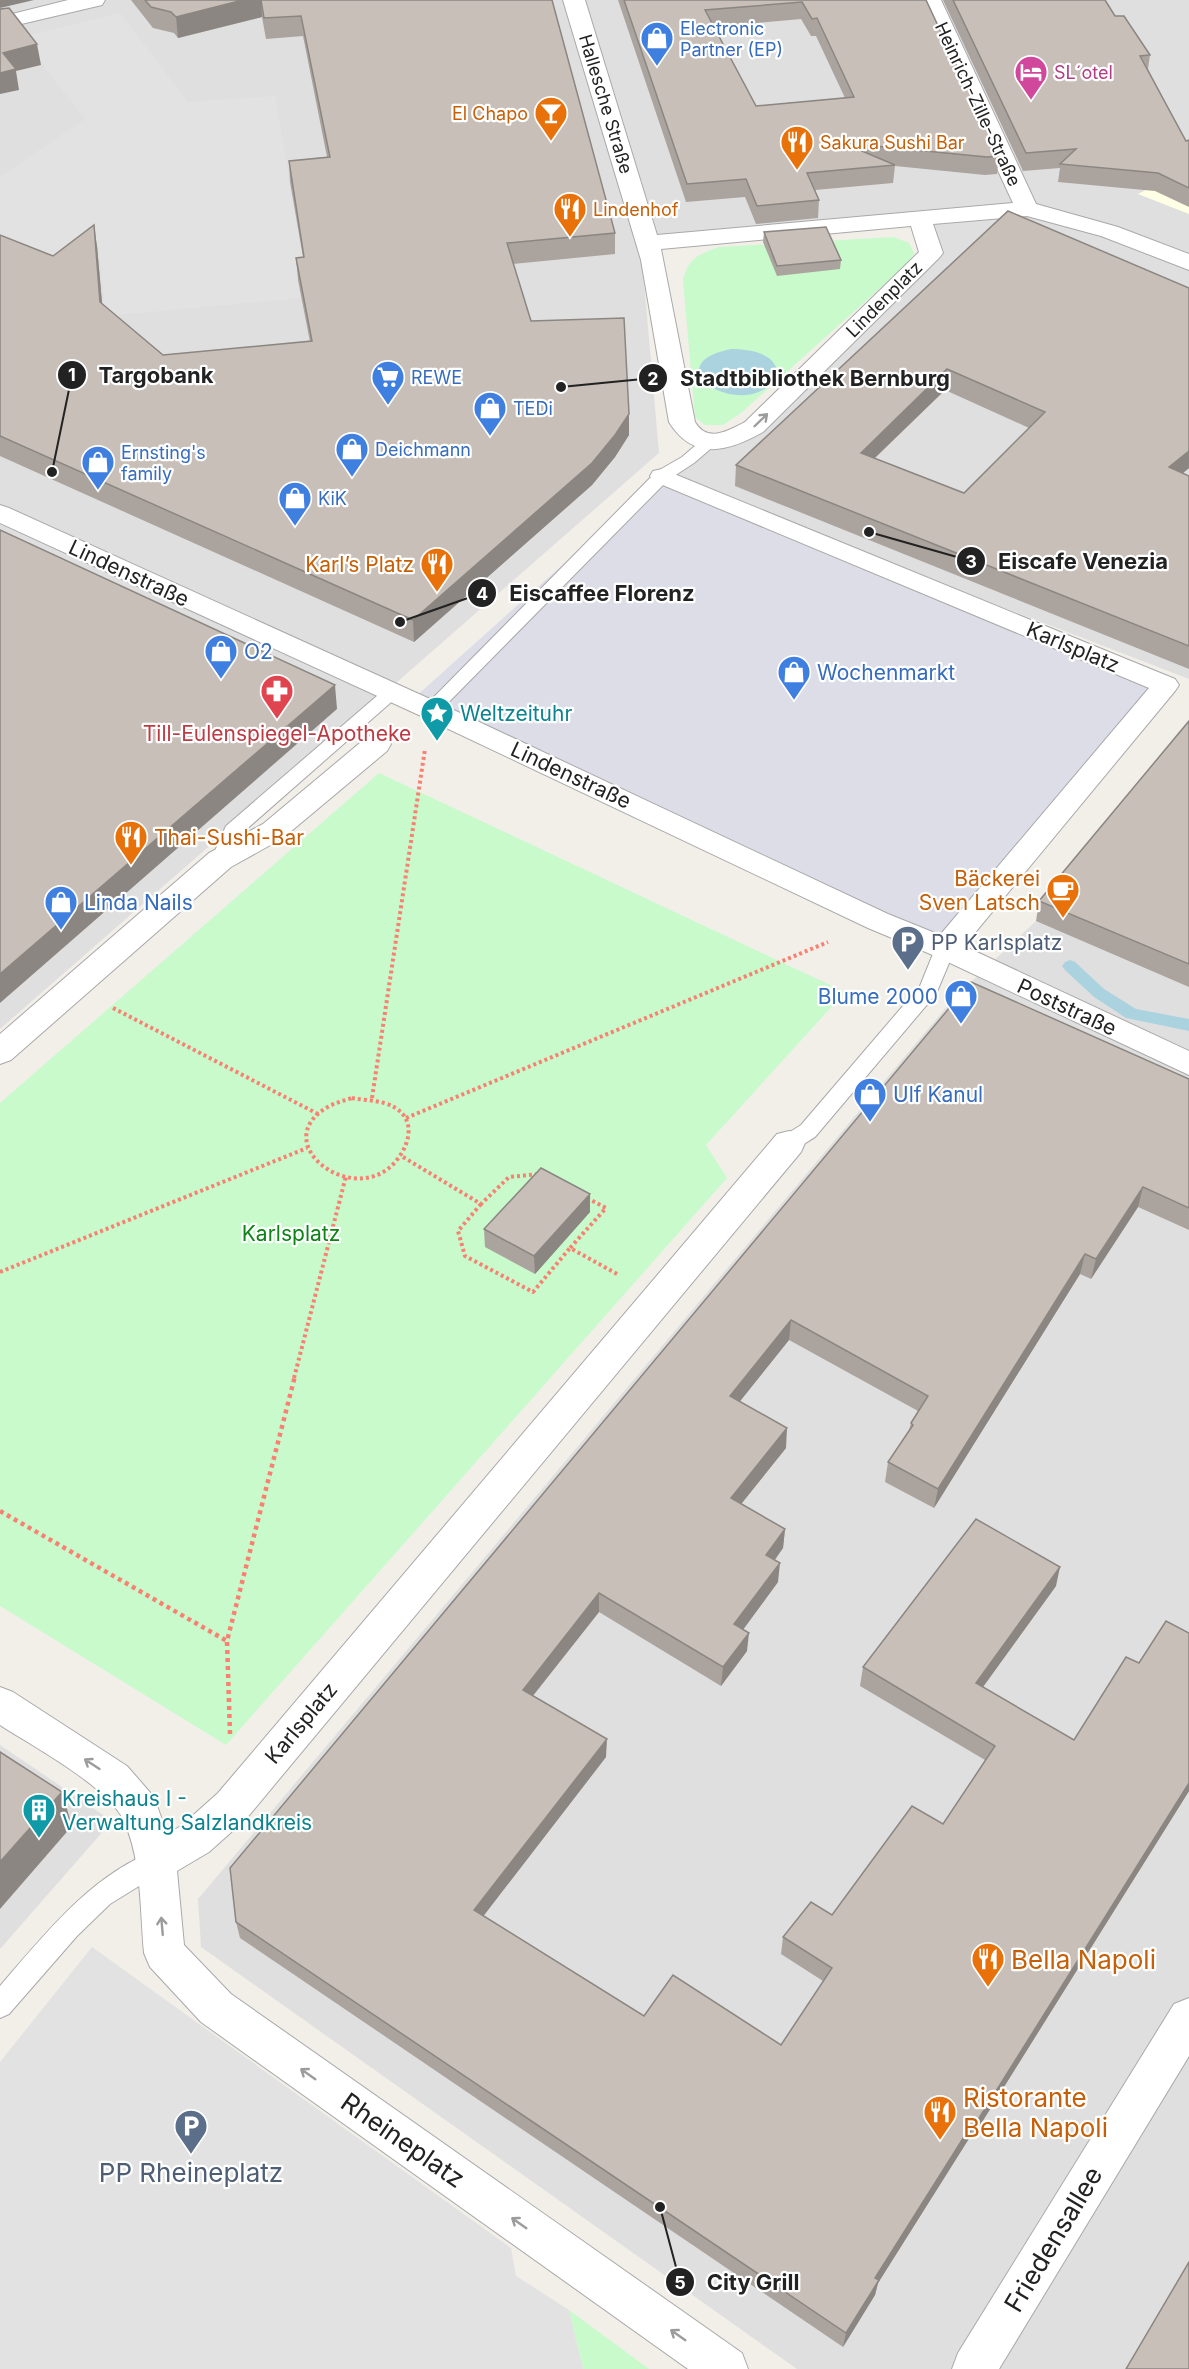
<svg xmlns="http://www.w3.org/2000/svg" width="1189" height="2369" font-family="Inter,sans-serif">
	<rect width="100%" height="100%" fill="#f2efe9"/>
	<g fill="#e0dfdf">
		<polygon points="0,0 1189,0 1189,679 662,476 709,442 754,427 930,253 920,219 641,247 659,453 0,1029"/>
		<polygon points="1189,737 1189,2369 797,2369 201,1947 198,1899 954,998 1036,921"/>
		<polygon points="0,1745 112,1821 0,1949"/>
	</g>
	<polygon fill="#ffffe5" points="1189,168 1189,214 1138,194"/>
	<g fill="#c8facc">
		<path d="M894 237 909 243 914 253 909 262 741 413 723 425H705L695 417 683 280C689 257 698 255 719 247Z"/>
		<polygon points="379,773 845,992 706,1145 727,1178 226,1745 0,1606 0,1103"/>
		<polygon points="569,2310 649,2369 583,2369"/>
	</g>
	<g fill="#e2e2e2">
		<polygon points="120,13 188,102 275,96 303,259 298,280 301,298 106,316 98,244 57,277 0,262 0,177 85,119 21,37"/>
		<polygon points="92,1947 511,2248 516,2276 569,2310 583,2369 0,2369 0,2062"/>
	</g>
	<polygon fill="#dddde8" points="662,476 1166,685 945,949 414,698"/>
	<path fill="#aad3df" d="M731 349C750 349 778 353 778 377 743 425 651 365 731 349Z"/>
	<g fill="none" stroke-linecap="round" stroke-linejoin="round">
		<polygon fill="#aad3df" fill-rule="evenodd" points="1070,960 1075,962 1104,989 1136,1009 1189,1019 1189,1031 1126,1018 1094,997 1065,970 1062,966 1065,962"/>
		<g stroke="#a9a9a9" stroke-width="2">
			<g id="service">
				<polygon points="709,437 715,439 717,442 715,445 694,463 668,480 437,714 425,714 422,710 425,706 656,472 682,457 703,439"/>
				<polygon points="391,687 397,689 400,693 397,697 241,834 227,865 220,867 213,865 211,860 226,826 385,689"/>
				<path d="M945 942 952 944 955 949 936 994 815 1137C804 1143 795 1153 782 1149L779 1143 782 1137 801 1125 920 986 935 949 938 944Z"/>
				<path d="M156 1850 165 1854 169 1862 165 1870 110 1904 77 1936 9 2014 0 2018V1986C45 1934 90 1876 156 1850Z"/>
			</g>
		</g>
		<g stroke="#a9a9a9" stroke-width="2">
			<polygon id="pedestrian" points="662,469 1175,679 1179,685 1175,691 964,946 1189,1051 1189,1075 935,956 868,928 421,716 0,523 0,505 9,508 441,704 888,914 940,935 1149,688 653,481 650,476 653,471"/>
		</g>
		<g stroke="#a9a9a9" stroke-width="2">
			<g id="minor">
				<polygon points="68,0 105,0 102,5 0,29 0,17"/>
				<path d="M563 0H585L657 235 1013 203 919 0H941L1036 204 1118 227 1189 254V270L1101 236 1027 216 933 224 943 253 939 258 763 432C728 452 693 461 669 422L641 260ZM911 226 919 252 745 422C728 431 707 443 695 422L661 249Z"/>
				<polygon points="377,734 387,737 391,744 387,751 283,838 231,867 11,1060 0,1064 0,1034 209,853 263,824 367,737"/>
				<path d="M789 1131 801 1134 805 1143 801 1152 246 1819 209 1852 177 1871 184 1945 231 1994 742 2353 748 2369H688L201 2022 150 1967 144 1953C140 1910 142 1861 124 1821 108 1786 32 1746 0 1725V1687L13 1692 127 1766 154 1797 167 1834 181 1826 218 1793 777 1134Z"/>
				<polygon points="1189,1998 1189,2056 999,2369 952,2369 958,2353 1174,2004"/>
			</g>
		</g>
		<g stroke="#fa8072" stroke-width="4" stroke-dasharray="3 3" stroke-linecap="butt">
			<polyline points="113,1008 318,1114"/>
			<path d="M352 1098C362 1100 374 1100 384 1103 415 1112 414 1139 396 1161 355 1210 267 1144 326 1108 334 1103 343 1101 352 1098Z"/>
			<polyline points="372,1098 425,749"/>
			<polyline points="406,1118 828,942"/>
			<polyline points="403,1157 481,1204 509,1177 540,1174"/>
			<polyline points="587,1198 606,1208 570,1248 619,1275"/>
			<polyline points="481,1204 458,1231 465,1256 533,1292 570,1248"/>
			<polyline points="0,1272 307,1148"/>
			<polyline points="294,1378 346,1176"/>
		</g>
		<g stroke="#fa8072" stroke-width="4.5" stroke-dasharray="4 4" stroke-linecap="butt">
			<polyline points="0,1511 227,1641"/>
			<polyline points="230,1734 227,1641 295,1376"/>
		</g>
		<use href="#service" fill="#fff" fill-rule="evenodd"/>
		<use href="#pedestrian" fill="#fff" fill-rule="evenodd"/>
		<use href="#minor" fill="#fff" fill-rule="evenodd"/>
	</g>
	<g fill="#aba49e" fill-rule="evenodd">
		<polygon points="131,0 552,0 615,233 615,254 513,264 531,321 629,435 615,457 592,485 414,642 0,456 0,235 53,256 97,246 102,304 163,355 310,342 298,280 296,258 303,257 290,182 289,161 327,157 303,36 266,39 262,17 178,38 174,33 153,28"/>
		<path d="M618 0H926L999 156 997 174 985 175 895 166 893 183 815 190 819 200 818 218 756 224 745 197 686 202ZM801 19 811 36H816L845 98 756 106 714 27Z"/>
		<polygon points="943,0 1105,0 1115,16 1150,55 1148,69 1186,141 1189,140 1189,207 1155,191 1058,182 1060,168 1023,171"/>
		<path d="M1008 211 1189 288V468L1183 473 1189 476V669L735 486 736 465ZM945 390 1029 428 964 493 875 458Z"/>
		<polygon points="764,232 841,260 840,269 777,276 763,242"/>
		<polygon points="1189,721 1189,987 1036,921 1039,901"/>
		<polygon points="971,982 1189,1079 1189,1230 1138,1207 1091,1279 1080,1274 934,1508 885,1482 888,1462 909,1430 911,1423 918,1411 789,1340 740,1401 786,1448 741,1504 785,1529 783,1548 775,1560 778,1582 743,1630 747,1651 721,1686 599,1612 533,1696 606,1757 483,1916 644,2016 781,2045 823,1981 781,1954 783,1937 832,1915 943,1824 985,1760 860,1686 863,1667 1056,1586 983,1687 1074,1740 1139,1663 1189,1633 1189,1791 972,2138 970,2137 878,2283 875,2295 843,2347 240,1938 236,1922"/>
		<polygon points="590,1212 535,1274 485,1247 484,1229"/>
	</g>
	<g fill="#8b8681">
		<polygon points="0,0 34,0 0,8"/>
		<polygon points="243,0 261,0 262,17 178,38 176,17"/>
		<polygon points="37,44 41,65 16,71 19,90 0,94 0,73 3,53"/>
		<polygon points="94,225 97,246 104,324 100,302"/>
		<polygon points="947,369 945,390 859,473 861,453"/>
		<polygon points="629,414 629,435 615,457 592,485 414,642 413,620"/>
		<polygon points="1189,451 1189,468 1165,488 1169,467"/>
		<polygon points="335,685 337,709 0,1003 0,974"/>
		<polygon points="1143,1187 1138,1207 1091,1279 1096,1259"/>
		<polygon points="590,1194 590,1212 535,1274 534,1256"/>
		<polygon points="1085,1254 1080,1274 934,1508 938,1489"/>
		<polygon points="791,1320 789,1340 729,1415 730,1396"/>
		<polygon points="787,1428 786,1448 730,1518 731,1498"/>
		<polygon points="785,1529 783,1548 764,1574 766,1555"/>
		<polygon points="780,1563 778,1582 733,1643 734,1624"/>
		<polygon points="1060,1567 1056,1586 972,1702 976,1683"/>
		<polygon points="599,1593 599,1612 523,1708 523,1690"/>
		<polygon points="749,1633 747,1651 721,1686 723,1667"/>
		<polygon points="607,1739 606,1757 475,1927 474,1910"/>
		<polygon points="1189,1783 1189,1791 972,2138 976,2123"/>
		<polygon points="62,1792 72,1826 0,1909 0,1862"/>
		<polygon points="974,2121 970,2137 878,2283 875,2295 843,2347 846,2333 875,2278"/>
	</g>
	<g fill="#c7bfb8" stroke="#8b8681" stroke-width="1.5" fill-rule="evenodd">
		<polygon points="145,0 243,0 176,17 171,12 151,7"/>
		<polygon points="261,0 552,0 615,233 507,243 531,321 624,318 629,414 615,435 592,463 413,620 0,436 0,235 53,256 94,225 100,302 163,355 312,341 296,258 304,257 289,161 330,157 301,16 264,18"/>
		<path d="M624 0H926L999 156 987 157 843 143 895 165 807 173 819 200 757 206 746 179 687 184ZM802 2 812 19 817 18 854 97 756 106 705 10Z"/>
		<polygon points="953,0 1105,0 1115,16 1124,16 1150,55 1140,56 1186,141 1189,140 1189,188 1158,173 1060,164 1076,149 1026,153"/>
		<polygon points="9,8 37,44 3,53 16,69 0,73 0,9"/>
		<path d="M1008 211 1189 288V451L1169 467 1189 476V646L736 465ZM947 369 1045 412 964 493 861 453Z"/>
		<polygon points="826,227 841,260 777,266 764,232"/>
		<polygon points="0,530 335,685 0,974"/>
		<polygon points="1189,721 1189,964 1039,901"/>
		<polygon points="971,982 1189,1079 1189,1208 1143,1187 1096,1259 1085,1254 938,1489 888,1462 913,1425 911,1423 928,1396 791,1320 730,1396 787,1428 731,1498 785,1529 766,1555 780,1563 734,1624 749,1633 723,1667 599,1593 523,1690 607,1739 474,1910 644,2016 673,1975 781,2045 832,1968 783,1937 811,1902 832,1915 912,1806 943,1824 995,1746 863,1667 976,1519 1060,1567 976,1683 1074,1740 1126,1657 1139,1663 1166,1621 1189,1633 1189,1783 976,2123 974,2121 875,2278 879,2280 846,2333 236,1922 230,1868"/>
		<polygon points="541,1168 590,1194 534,1256 484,1229"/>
		<polygon points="0,1752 62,1792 0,1862"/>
		<polygon points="1189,2262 1189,2369 1126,2369"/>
	</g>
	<defs><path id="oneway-shaft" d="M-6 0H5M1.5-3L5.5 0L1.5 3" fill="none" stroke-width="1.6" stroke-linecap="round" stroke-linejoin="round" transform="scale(1.5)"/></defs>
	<g stroke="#9c9c9c">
		<use href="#oneway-shaft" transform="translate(761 420) rotate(-44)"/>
		<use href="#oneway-shaft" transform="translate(92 1764) rotate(-147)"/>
		<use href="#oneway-shaft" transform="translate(162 1926) rotate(-95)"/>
		<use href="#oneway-shaft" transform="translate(308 2074) rotate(-145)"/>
		<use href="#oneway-shaft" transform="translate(519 2223) rotate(-145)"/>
		<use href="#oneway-shaft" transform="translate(678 2335) rotate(-145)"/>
	</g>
	<defs>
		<g id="shop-pin" transform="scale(1.725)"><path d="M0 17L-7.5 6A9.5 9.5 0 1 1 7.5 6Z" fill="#3f7fe0" stroke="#fff"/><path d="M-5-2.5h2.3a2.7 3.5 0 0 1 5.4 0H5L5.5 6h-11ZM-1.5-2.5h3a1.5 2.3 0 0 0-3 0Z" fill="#fff"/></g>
		<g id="hotel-pin" transform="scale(1.725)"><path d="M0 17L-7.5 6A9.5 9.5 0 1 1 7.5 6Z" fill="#d1479c" stroke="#fff"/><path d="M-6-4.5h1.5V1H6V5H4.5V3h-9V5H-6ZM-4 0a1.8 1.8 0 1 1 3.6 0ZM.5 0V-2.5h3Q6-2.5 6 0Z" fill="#fff"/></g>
		<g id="bar-pin" transform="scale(1.725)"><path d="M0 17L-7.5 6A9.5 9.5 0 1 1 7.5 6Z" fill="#e8710a" stroke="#fff"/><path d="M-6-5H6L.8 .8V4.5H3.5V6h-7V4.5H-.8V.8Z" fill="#fff"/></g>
		<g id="restaurant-pin" transform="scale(1.725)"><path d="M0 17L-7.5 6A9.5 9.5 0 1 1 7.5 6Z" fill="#e8710a" stroke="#fff"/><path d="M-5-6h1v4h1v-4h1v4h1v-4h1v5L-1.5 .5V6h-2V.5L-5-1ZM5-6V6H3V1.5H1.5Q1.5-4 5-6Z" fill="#fff"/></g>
		<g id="supermarket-pin" transform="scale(1.725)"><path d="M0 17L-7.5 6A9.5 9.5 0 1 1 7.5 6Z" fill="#3f7fe0" stroke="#fff"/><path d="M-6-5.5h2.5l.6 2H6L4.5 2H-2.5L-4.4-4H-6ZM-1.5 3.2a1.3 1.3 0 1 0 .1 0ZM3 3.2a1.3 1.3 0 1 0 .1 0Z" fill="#fff"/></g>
		<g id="pharmacy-pin" transform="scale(1.725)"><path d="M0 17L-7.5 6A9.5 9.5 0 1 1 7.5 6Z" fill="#e0444e" stroke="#fff"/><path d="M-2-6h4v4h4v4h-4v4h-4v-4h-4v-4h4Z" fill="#fff"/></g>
		<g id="sight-pin" transform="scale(1.725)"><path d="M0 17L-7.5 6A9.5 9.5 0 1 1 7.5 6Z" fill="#0f9aa8" stroke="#fff"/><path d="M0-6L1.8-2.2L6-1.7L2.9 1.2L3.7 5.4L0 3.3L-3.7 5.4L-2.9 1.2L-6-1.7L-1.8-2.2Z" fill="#fff"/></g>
		<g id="cafe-pin" transform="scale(1.725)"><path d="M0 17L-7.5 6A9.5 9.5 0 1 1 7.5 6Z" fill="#e8710a" stroke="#fff"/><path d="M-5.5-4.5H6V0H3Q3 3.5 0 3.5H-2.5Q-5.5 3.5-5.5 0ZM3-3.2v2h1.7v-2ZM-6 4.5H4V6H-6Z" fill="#fff"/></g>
		<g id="parking-pin" transform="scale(1.725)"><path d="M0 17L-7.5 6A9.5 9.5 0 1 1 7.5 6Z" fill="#5c6f8a" stroke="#fff"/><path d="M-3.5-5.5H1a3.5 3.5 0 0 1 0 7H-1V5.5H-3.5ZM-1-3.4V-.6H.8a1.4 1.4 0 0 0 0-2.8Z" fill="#fff"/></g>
		<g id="building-pin" transform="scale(1.725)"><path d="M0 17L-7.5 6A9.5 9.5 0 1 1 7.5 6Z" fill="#0f9aa8" stroke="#fff"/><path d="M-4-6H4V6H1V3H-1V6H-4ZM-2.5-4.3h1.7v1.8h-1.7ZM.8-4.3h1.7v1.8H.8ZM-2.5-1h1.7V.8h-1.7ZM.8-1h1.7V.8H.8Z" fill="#fff"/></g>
	</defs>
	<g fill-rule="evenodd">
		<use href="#shop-pin" x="657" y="38"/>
		<use href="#hotel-pin" x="1031" y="72"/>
		<use href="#bar-pin" x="551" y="113"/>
		<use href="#restaurant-pin" x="797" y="142"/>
		<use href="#restaurant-pin" x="570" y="209"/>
		<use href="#supermarket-pin" x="388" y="377"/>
		<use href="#shop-pin" x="490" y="408"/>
		<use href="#shop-pin" x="352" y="449"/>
		<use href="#shop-pin" x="98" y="462"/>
		<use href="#shop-pin" x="295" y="498"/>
		<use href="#restaurant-pin" x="437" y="564"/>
		<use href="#shop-pin" x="221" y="651"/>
		<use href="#shop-pin" x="794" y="672"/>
		<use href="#pharmacy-pin" x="277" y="691"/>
		<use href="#sight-pin" x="437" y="713"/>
		<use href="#restaurant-pin" x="131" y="837"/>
		<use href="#cafe-pin" x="1063" y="890"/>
		<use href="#shop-pin" x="61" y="902"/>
		<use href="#parking-pin" x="908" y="942"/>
		<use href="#shop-pin" x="961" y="996"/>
		<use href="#shop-pin" x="870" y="1094"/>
		<use href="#building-pin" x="39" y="1810"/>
		<use href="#restaurant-pin" x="988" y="1959"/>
		<use href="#restaurant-pin" x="940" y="2112"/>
		<use href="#parking-pin" x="191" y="2126"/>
	</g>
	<g text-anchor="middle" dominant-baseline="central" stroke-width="4.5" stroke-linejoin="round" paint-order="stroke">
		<g font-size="18" fill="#366cbe" stroke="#fff" text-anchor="start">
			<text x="680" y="28">Electronic<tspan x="680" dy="21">Partner (EP)</tspan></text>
			<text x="411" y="377">REWE</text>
			<text x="513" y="408">TEDi</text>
			<text x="375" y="449">Deichmann</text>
			<text x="121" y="452">Ernsting's<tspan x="121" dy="21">family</tspan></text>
			<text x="318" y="498">KiK</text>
		</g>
		<g font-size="18" fill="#b23c85" stroke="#fff" text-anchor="start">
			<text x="1054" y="72">SL´otel</text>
		</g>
		<g font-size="18" fill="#222" stroke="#fff">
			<text transform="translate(606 104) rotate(73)">Hallesche Straße</text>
			<text transform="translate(978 104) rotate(65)">Heinrich-Zille-Straße</text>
			<text transform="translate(884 299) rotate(-45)">Lindenplatz</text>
		</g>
		<g font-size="18" fill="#c56008" stroke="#fff" text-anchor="start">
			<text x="528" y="113" text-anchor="end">El Chapo</text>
			<text x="820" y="142">Sakura Sushi Bar</text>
			<text x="593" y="209">Lindenhof</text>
		</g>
		<g font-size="21" fill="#c56008" stroke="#fff" text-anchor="end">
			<text x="414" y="564">Karl’s Platz</text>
			<text x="154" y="837" text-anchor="start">Thai-Sushi-Bar</text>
			<text x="1040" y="878">Bäckerei<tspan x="1040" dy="24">Sven Latsch</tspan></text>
		</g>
		<g font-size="21" fill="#222" stroke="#fff">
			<text transform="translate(129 573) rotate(25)">Lindenstraße</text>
			<text transform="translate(1073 647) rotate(23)">Karlsplatz</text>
			<text transform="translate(571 775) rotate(25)">Lindenstraße</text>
			<text transform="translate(1067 1007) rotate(25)">Poststraße</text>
			<text transform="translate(301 1723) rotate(-50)">Karlsplatz</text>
		</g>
		<g font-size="21" fill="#366cbe" stroke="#fff" text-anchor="start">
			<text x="244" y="651">O2</text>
			<text x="817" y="672">Wochenmarkt</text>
			<text x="84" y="902">Linda Nails</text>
			<text x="938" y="996" text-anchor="end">Blume 2000</text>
			<text x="893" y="1094">Ulf Kanul</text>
		</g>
		<g font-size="21" fill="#0d838f" stroke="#fff" text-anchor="start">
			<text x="460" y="713">Weltzeituhr</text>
			<text x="62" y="1798">Kreishaus I -<tspan x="62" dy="24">Verwaltung Salzlandkreis</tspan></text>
		</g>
		<g font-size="21" fill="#be3a42" stroke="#fff">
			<text x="277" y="733">Till-Eulenspiegel-Apotheke</text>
		</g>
		<g font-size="21" fill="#4e5e75" stroke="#fff" text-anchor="start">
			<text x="931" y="942">PP Karlsplatz</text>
		</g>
		<g font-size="21" fill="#0c8416" stroke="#fff">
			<text x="291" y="1233">Karlsplatz</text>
		</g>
		<g font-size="26" fill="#c56008" stroke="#fff" text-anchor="start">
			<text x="1011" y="1959">Bella Napoli</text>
			<text x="963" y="2097">Ristorante<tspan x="963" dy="30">Bella Napoli</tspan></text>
		</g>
		<g font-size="26" fill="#222" stroke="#fff">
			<text transform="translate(403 2140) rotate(35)">Rheineplatz</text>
			<text transform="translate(1053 2239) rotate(-59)">Friedensallee</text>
		</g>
		<g font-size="26" fill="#4e5e75" stroke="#fff">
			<text x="191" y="2172">PP Rheineplatz</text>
		</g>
	</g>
	<path fill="none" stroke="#222" stroke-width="2" d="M52 472L72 375M561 387L653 378M869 532L971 561M400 622L482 593M660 2207L680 2282"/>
	<g fill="#222" stroke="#fff" stroke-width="2">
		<circle cx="52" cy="472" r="6"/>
		<circle cx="561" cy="387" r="6"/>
		<circle cx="869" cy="532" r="6"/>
		<circle cx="400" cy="622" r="6"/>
		<circle cx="660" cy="2207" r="6"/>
		<circle cx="72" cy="375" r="15"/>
		<circle cx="653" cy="378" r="15"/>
		<circle cx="971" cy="561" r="15"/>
		<circle cx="482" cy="593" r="15"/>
		<circle cx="680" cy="2282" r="15"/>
	</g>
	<g font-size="18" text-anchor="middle" font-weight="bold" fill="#fff">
		<text x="72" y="381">1</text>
		<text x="653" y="385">2</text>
		<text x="971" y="568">3</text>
		<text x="482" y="600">4</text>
		<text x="680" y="2289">5</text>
	</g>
	<g font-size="22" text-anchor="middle" font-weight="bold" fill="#222" stroke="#fff" stroke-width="4.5" stroke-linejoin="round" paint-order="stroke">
		<text x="156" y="383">Targobank</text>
		<text x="815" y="386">Stadtbibliothek Bernburg</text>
		<text x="1083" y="569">Eiscafe Venezia</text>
		<text x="602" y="601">Eiscaffee Florenz</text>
		<text x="753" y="2290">City Grill</text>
	</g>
</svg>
